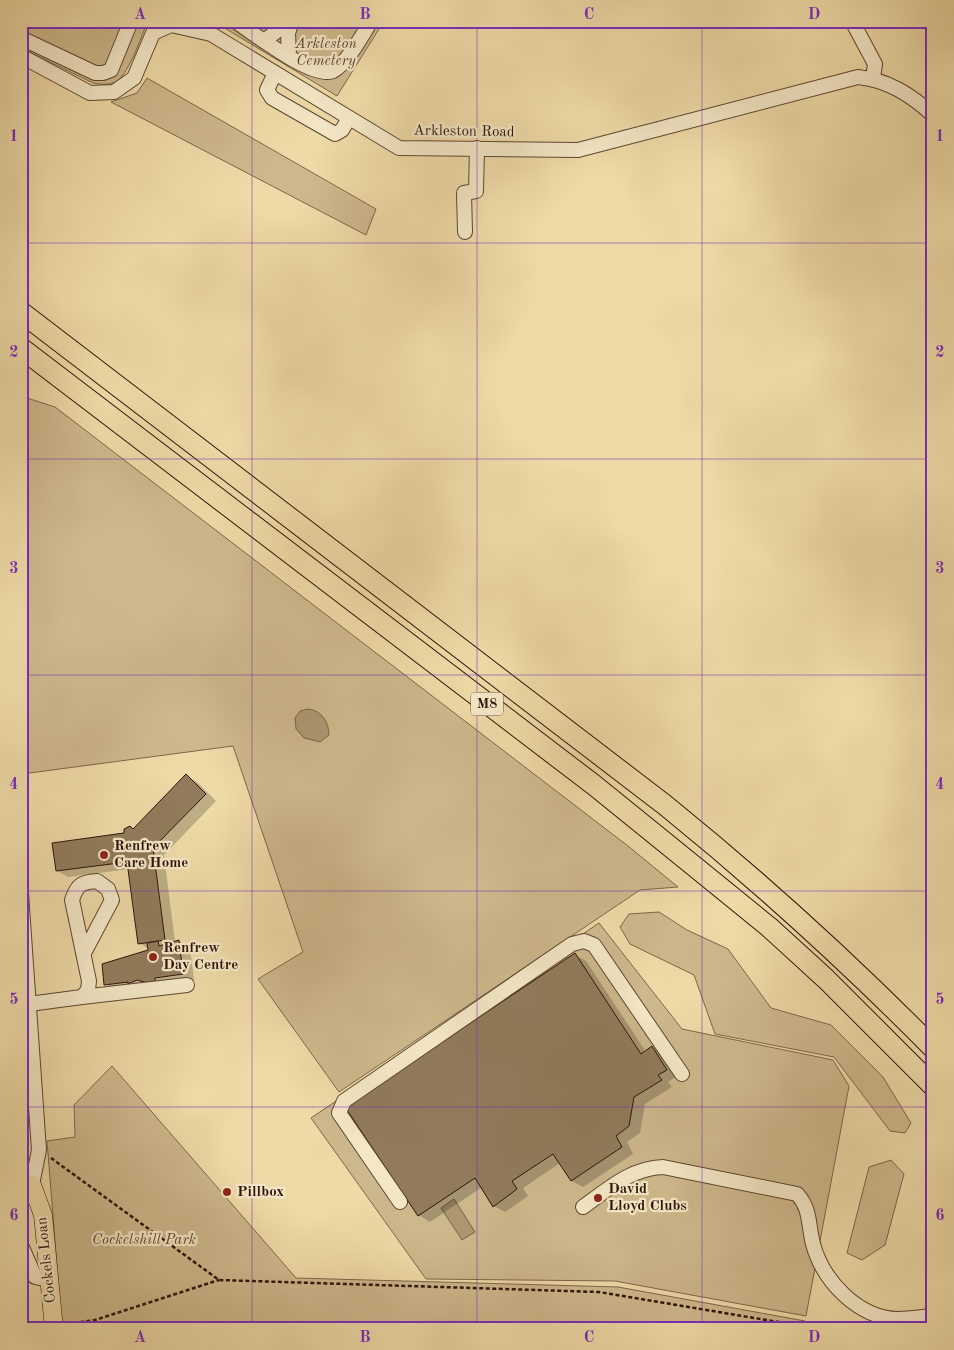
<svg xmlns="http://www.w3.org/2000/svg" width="954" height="1350" font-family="'Old Standard TT',serif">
	<rect width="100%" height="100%" fill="#eedaa7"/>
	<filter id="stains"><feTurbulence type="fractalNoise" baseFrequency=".004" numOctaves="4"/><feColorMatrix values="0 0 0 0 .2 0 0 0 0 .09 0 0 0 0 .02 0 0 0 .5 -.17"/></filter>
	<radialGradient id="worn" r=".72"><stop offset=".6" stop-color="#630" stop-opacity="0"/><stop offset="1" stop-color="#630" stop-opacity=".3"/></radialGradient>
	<g fill="#cdb88c" stroke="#7d664a">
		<path d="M21 21H148C141 36 128 79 113 83 106 85 99 84 93 83L21 48Z"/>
		<polygon points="213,21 384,21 337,96"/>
		<polygon points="147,78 376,209 366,235 111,102 137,93"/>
		<polygon points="21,396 55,407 628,846 678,887 640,890 339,1092 258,979 303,952 233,746 22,774"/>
		<polygon points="659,912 687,930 728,949 771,1008 831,1025 883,1077 911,1123 905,1133 890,1131 834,1057 715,1034 694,975 630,944 620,927 629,914"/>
		<polygon points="599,923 682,1029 833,1060 849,1086 806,1316 615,1281 426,1279 311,1118"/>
		<polygon points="112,1066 296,1278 618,1287 805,1321 805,1329 62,1329 47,1141 75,1137 74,1105"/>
		<polygon points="891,1160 904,1174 885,1245 862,1260 847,1253 869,1167"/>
	</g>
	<g fill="#ac9771" stroke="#796347">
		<path d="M308 709C321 710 329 722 329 735L320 742 304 738 296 729 295 718 300 711Z"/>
		<polygon points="454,1199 475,1232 462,1240 441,1208"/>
	</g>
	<g fill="#0003">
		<polygon points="186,776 197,782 216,801 164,855 175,942 179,941 190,948 194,980 117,990 105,984 151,950 139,943 130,869 68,877 57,871 134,830"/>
		<polygon points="575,955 586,961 646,1052 652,1047 663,1054 677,1076 668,1082 672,1087 645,1104 640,1133 627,1142 633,1154 583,1187 572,1181 560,1163 523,1188 528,1196 505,1212 494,1206 482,1187 430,1222 419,1215"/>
		<polygon points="226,1189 232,1194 231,1196 225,1191"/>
	</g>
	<g fill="#917b5b" stroke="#2d1409">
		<polygon points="186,774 206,794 153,848 165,940 138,944 127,862 56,871 52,843 124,833 124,829 130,826 133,829"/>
		<polygon points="179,940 183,974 155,978 155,985 137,980 128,984 128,982 104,985 102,964 148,950 147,943 158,941 159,946"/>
		<polygon points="575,953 641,1054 652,1046 667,1070 658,1075 662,1080 634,1097 629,1126 616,1136 622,1147 571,1181 553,1154 512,1181 517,1189 493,1207 475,1178 418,1216 345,1107"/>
	</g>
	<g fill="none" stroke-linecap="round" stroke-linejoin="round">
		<g stroke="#5d4630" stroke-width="16">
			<g id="minor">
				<path d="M235 21C253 33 313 80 333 71 347 64 363 34 371 21"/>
				<polyline points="852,21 875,64 873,78"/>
				<polyline points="21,38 95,73 103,73 111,70 131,21"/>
				<polyline points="264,41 290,21"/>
				<path d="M21 56 90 93 114 92 134 78 153 33 171 25 211 34 399 148 578 150 858 77C888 80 911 95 933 115"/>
				<polyline points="289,57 288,33 292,21"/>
				<polyline points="275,73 267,90 272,98 335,134 342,130 349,118"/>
				<polyline points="465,232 464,193 476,191 477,148"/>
				<polyline points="21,893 39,1150 32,1185"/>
				<polyline points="82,997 187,985"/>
				<path d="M29 1004 82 997 88 990 89 981 72 900C77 885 81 882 97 881L108 889 112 900 84 953"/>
				<polyline points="400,1202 339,1113 344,1101 572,944 584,941 594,945 682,1074"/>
				<path d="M583 1207C608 1189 631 1168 663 1167L797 1194C811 1209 808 1225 813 1244 823 1281 858 1318 898 1319 909 1319 921 1317 933 1316"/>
				<polyline points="21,1245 35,1277 49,1280"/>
			</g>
		</g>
		<g stroke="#2d1409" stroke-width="19">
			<polyline id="major" points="21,1185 32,1185 43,1215 54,1329"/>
		</g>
		<g stroke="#2d1409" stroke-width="22">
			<g id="highway">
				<path d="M21 312 665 805C759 881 848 962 933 1048"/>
				<polyline points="21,348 594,785 694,866 769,927 826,979 933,1086"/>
			</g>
		</g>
		<g stroke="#2d1409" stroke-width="2.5" stroke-dasharray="4 2.5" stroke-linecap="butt">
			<polyline points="51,1158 219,1280 599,1292 820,1329"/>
			<polyline points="67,1324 95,1320 219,1280"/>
		</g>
		<use href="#minor" stroke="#f4e7c6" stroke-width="14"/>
		<use href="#major" stroke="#eedaa7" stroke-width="18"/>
		<use href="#highway" stroke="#eedaa7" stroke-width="20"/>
	</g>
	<path fill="none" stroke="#7b2cbf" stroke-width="1" stroke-opacity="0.55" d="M252 21V1329M477 21V1329M702 21V1329M21 243H933M21 459H933M21 675H933M21 891H933M21 1107H933"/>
	<g fill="#8f2418" stroke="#f4e7c6" stroke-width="2">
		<circle cx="104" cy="855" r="5"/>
		<circle cx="153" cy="957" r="5"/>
		<circle cx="227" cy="1192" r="5"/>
		<circle cx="598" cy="1198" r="5"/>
	</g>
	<g text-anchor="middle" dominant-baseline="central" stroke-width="4.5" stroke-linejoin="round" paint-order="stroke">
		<rect fill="#f4e7c6" stroke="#695342" stroke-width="1" x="471" y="692.5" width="32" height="23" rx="4"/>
		<g font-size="14" font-weight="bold" fill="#2d1409">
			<text x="487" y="704">M8</text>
		</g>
		<g font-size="15" font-style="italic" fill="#5d4530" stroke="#f4e7c6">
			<text x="326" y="44">Arkleston<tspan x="326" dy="17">Cemetery</tspan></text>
			<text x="144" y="1240">Cockelshill Park</text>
		</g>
		<g font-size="15" fill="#2d1409" stroke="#f4e7c6">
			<text transform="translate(464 132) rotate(1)">Arkleston Road</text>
			<text transform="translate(47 1260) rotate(-96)">Cockels Loan</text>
		</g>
		<g font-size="15" font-weight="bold" fill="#2d1409" stroke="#f4e7c6" text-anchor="start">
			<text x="114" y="846">Renfrew<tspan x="114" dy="17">Care Home</tspan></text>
			<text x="163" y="948">Renfrew<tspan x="163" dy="17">Day Centre</tspan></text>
			<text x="608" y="1189">David<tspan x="608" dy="17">Lloyd Clubs</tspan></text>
			<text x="237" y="1192">Pillbox</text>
		</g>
	</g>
	<rect width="954" height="1350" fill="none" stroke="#eedaa7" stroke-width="55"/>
	<rect x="28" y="28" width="898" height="1294" fill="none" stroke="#7b2cbf" stroke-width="2"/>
	<g font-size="16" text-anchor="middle" font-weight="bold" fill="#7b2cbf">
		<text x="140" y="19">A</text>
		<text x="365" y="19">B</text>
		<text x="589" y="19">C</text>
		<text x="814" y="19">D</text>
		<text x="14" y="141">1</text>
		<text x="940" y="141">1</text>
		<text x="14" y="357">2</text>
		<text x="940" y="357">2</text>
		<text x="14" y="573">3</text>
		<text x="940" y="573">3</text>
		<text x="14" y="789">4</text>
		<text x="940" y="789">4</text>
		<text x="14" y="1004">5</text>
		<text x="940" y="1004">5</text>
		<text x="14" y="1220">6</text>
		<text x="940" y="1220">6</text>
		<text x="140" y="1342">A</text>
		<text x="365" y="1342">B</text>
		<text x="589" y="1342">C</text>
		<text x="814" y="1342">D</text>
	</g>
	<rect width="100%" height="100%" filter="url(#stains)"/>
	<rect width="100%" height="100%" fill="url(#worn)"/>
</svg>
